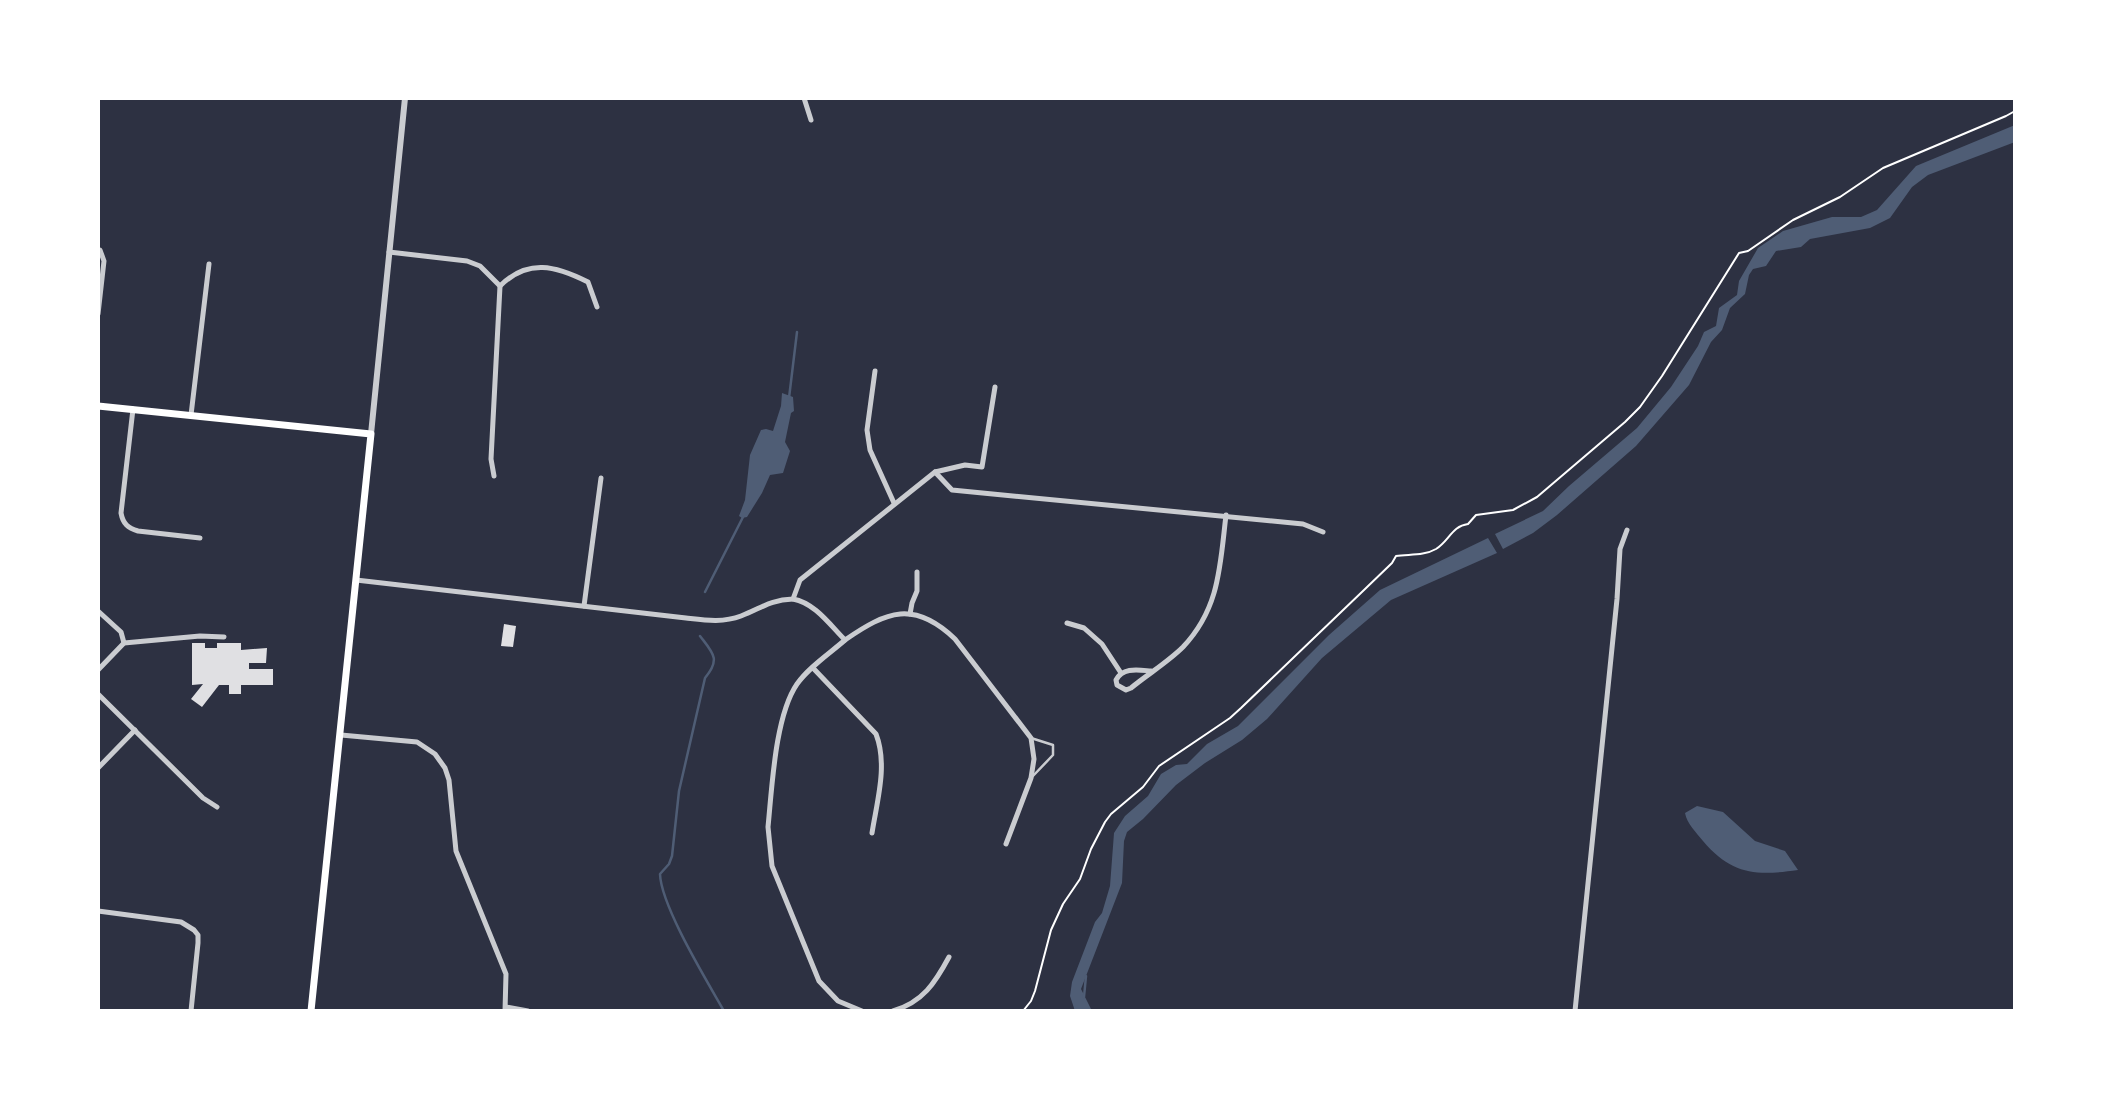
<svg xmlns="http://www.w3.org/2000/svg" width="2113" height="1109" font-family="'Work Sans',sans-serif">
	<rect width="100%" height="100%" fill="#2d3142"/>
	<g fill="#4f5d75">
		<polygon points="2015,125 2015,142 1928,175 1912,187 1890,218 1870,228 1810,239 1801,247 1776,251 1766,266 1753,269 1749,275 1745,294 1730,308 1722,330 1711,342 1689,385 1636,446 1557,515 1533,533 1503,549 1495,534 1543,511 1569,486 1637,428 1671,387 1698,346 1704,332 1716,326 1719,308 1737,295 1739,281 1758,248 1783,231 1832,217 1861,217 1877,210 1916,166"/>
		<polygon points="782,393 793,397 794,411 791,413 785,442 790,451 783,473 770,475 762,493 747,517 742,518 739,516 745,500 750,455 761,430 766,429 773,431 781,406"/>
		<polygon points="1488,538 1497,553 1391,600 1322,658 1267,719 1242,740 1205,763 1176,785 1143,819 1127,832 1124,841 1122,883 1081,989 1092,1011 1075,1011 1070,996 1072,982 1095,922 1102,913 1110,886 1114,833 1125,816 1148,796 1161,774 1176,765 1187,764 1207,744 1238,726 1329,635 1380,590"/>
		<path d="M1697 806 1723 812 1755 841 1785 851 1798 870C1756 876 1732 875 1703 841 1696 832 1687 824 1685 813Z"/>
	</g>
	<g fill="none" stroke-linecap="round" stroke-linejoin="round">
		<g stroke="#4f5d75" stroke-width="2.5">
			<polyline points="789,398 797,332"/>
			<polyline points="705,592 743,517"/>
			<path d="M700 636C713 653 721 659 705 678L679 791 672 856 669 864 660 874C661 906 707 981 724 1011"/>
			<polyline points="1084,997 1086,976"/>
		</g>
	</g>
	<g fill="#e0e0e3">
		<polygon points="504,624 516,626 513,647 501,646"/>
		<polygon points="192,643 205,643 205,648 217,648 217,643 241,643 241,650 267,648 266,663 249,663 249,669 273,669 273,685 241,685 241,694 229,694 229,685 219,685 202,707 191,699 203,684 192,685"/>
	</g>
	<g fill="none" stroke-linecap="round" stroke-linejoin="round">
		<path stroke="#fff" stroke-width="2" d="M1023 1011 1031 1001 1035 991 1051 930 1063 904 1080 879 1091 849 1105 822 1111 814 1143 787 1159 766 1230 718 1241 708 1364 590 1392 563 1396 556C1409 554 1424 556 1436 549 1449 541 1452 526 1468 524L1476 515 1513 510 1537 497 1625 422 1640 407 1662 376 1739 253 1748 251 1793 220 1840 197 1883 168 2006 116 2015 111"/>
		<polyline stroke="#caccd0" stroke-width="2.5" points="1031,738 1053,745 1053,755 1032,777"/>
		<g stroke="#caccd0" stroke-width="5">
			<polyline points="804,98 811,120"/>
			<polyline points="98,250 100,250 104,261 98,314"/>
			<polyline points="389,252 467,261 480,266 500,286 491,459 494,476"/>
			<path d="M500 286C528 258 556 266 588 282L597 307"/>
			<polyline points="875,371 867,430 870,450 894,503"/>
			<path d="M133 409 121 513C123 524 128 528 138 531L200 538"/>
			<polyline points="191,415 209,264"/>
			<polyline points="935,472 952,490 1303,524 1323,532"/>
			<path d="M356 580 686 618C704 620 723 623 741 616 762 608 769 600 793 599L800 580 935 472 965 465 982 467 995 387"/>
			<path d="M793 599C815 603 830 625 845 640 887 611 914 600 955 639L1031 738 1034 759 1031 778 1006 844"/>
			<polyline points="584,606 601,478"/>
			<polyline points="98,611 121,632 124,643"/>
			<polyline points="910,614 912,603 917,591 917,572"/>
			<polyline points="1067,623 1084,628 1102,644 1121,673"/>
			<path d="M845 640C829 654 809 667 797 684 775 716 772 788 768 827L772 866 819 981 838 1001 862 1011"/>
			<path d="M813 668 876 734C888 765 877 801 872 833"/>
			<polyline points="98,670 124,643 200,636 224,637"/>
			<path d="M1151 671C1138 670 1123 667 1116 680L1117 685 1126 690 1131 688C1148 674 1168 662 1183 647 1220 608 1220 565 1226 515"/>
			<polyline points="98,694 203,798 217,807"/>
			<polyline points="341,735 417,742 435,754 445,768 449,780 456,851 506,974 505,1011"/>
			<polyline points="98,768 135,730"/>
			<polyline points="98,911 181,922 194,930 198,935 198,943 191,1011"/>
			<polyline points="506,1007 528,1011"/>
			<path d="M893 1011C923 1002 935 983 949 957"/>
			<polyline points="1575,1011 1617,599 1620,549 1627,530"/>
		</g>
		<polyline stroke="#caccd0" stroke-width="6" points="371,434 405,98"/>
		<polyline stroke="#fff" stroke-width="7" points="98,406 371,434 311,1011"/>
	</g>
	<rect width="2113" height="1109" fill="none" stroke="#ffffff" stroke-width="200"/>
</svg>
